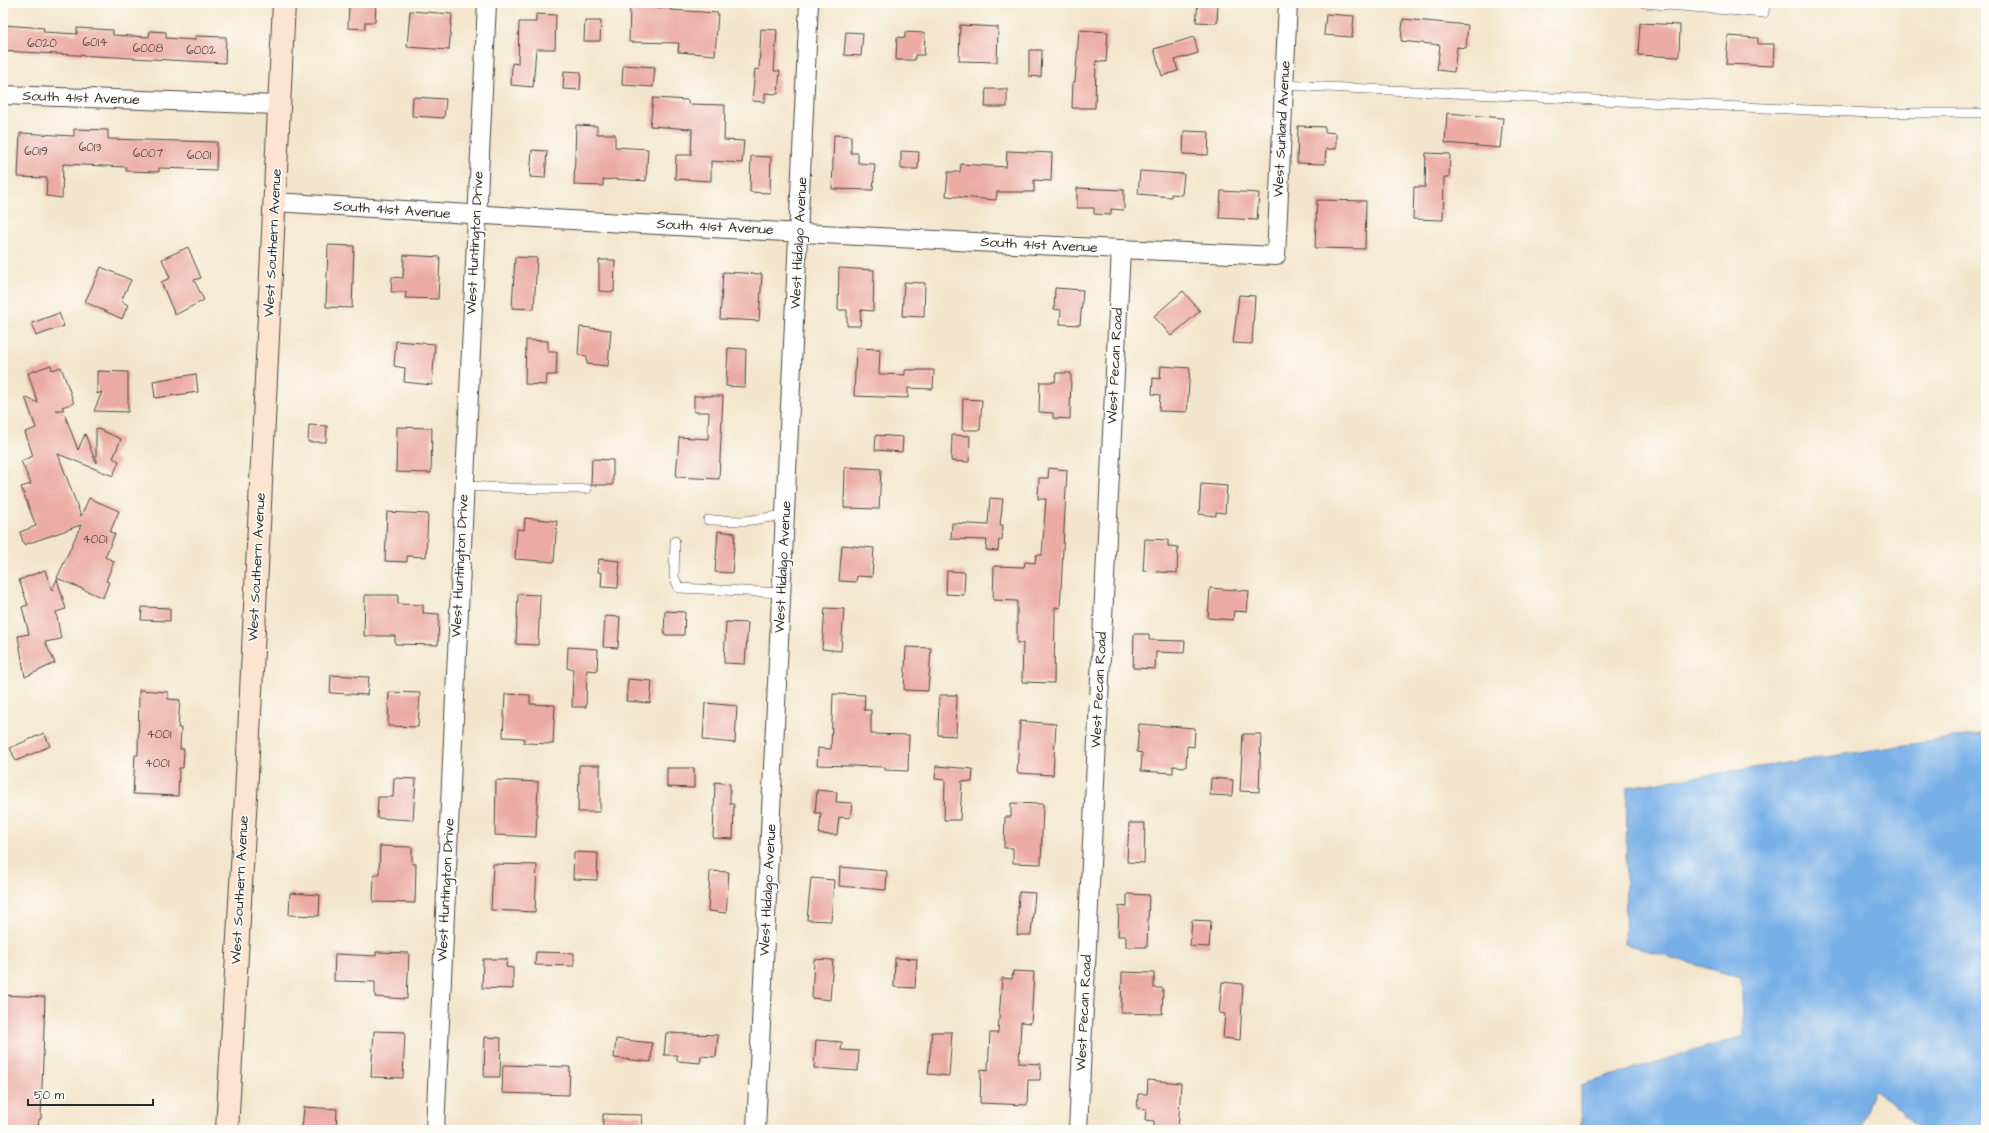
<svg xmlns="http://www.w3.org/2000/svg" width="1989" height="1133" font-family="'Architects Daughter',sans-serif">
	<rect width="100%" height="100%" fill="#fdfcf7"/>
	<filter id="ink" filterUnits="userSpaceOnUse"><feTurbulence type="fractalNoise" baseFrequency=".025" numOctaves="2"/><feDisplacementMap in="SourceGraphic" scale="8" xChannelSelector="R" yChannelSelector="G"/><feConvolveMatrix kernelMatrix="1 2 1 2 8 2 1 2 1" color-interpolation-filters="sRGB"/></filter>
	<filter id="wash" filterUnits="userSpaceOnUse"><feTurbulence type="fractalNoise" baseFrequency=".012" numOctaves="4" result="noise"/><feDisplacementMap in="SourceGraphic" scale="16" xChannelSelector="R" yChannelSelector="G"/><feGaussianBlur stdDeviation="0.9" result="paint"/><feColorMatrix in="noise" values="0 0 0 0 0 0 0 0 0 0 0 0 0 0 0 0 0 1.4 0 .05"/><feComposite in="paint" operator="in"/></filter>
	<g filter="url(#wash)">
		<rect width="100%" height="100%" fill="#f3e5cb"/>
		<polygon fill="#77afe7" stroke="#516d89" points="1986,733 1986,1130 1921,1130 1874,1088 1860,1130 1581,1130 1581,1085 1744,1036 1741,978 1625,944 1627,787"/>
		<g id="blocks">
			<g fill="#ebaba3">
				<polygon points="349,3 376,3 375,22 365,22 365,29 348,28"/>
				<polygon points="1198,3 1218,3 1217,23 1196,22"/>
				<polygon points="630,7 670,8 670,10 718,13 715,55 678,52 679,43 629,42"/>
				<polygon points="410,11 452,14 449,50 407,47"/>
				<polygon points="536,14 556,15 555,49 536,49 533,87 511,85 512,63 518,64 519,22 536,22"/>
				<polygon points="1326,14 1354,16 1352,37 1324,35"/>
				<polygon points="1403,19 1468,25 1466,48 1457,47 1454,72 1437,70 1440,45 1401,41"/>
				<polygon points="585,21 601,21 600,41 584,41"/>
				<polygon points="1640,23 1680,25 1679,57 1638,55"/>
				<polygon points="3,25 44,28 43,32 77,34 77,28 113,30 113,35 149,37 150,31 166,32 166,38 195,40 195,36 226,37 225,63 3,51"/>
				<polygon points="960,25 998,27 997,62 959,61"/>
				<polygon points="761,29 777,30 774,71 780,71 778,94 765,93 765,102 752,101 755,69 759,70"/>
				<polygon points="1079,30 1108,32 1106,62 1096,61 1095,108 1072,108 1073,82 1075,82"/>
				<polygon points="846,32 863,33 861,56 844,55"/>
				<polygon points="905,32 925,33 924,55 915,55 915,60 896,60 897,37 905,38"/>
				<polygon points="1728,36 1758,38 1758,44 1774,44 1773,66 1726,64"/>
				<polygon points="1194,37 1198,53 1175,60 1178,71 1162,76 1154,49"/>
				<polygon points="1029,50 1042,50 1041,77 1029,76"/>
				<polygon points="623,65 655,67 653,87 622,85"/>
				<polygon points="564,71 581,72 580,90 563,89"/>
				<polygon points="986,89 1007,89 1007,107 985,107"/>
				<polygon points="413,97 446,99 444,118 412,116"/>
				<polygon points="653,98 688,100 688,104 725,105 724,140 744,141 742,163 711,161 711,181 675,179 676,155 691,155 692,129 650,126"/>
				<polygon points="1447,113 1503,118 1500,148 1445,143"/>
				<polygon points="576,125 597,126 597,134 615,134 615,147 648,149 646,181 614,179 603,180 603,186 574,185"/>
				<polygon points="1298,126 1325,127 1325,132 1336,133 1336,149 1326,149 1325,164 1297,163"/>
				<polygon points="74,129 108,130 108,139 217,142 216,170 159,168 159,172 126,171 126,167 63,164 62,198 46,196 47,178 18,177 20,133 74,136"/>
				<polygon points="1184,131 1209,132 1208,155 1183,154"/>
				<polygon points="834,135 851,136 851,153 858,153 858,163 875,164 873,190 832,189"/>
				<polygon points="532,150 547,151 545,178 530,177"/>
				<polygon points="901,151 919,152 918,169 901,169"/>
				<polygon points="1007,151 1052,153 1051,181 1034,180 1034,192 997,192 996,200 946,196 948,172 960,172 961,164 1006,167"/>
				<polygon points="1426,153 1450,154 1449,177 1444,177 1443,220 1413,219 1414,187 1425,187"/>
				<polygon points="751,156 771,157 770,193 750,192"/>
				<polygon points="1140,171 1184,174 1182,195 1171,194 1171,197 1138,194"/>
				<polygon points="1077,188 1124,190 1124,210 1111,209 1111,215 1094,214 1094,208 1077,208"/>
				<polygon points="1221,191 1259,193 1257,220 1219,218"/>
				<polygon points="1317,200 1366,201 1365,249 1315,248"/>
				<polygon points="328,245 354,246 352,308 326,307"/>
				<polygon points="188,247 201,278 194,280 204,300 175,315 161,282 170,278 162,259"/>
				<polygon points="404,255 440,257 438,299 405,298 406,292 391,292 392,277 403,278"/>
				<polygon points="515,257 537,258 534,309 512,308"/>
				<polygon points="599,260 615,260 614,292 599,291"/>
				<polygon points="101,267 131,280 121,301 128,305 122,319 85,302"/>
				<polygon points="839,268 874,270 873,311 861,310 860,326 847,326 847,310 838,310"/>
				<polygon points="723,272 762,274 759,321 720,319"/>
				<polygon points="904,282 925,283 924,317 902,316"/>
				<polygon points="1055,288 1083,290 1080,325 1060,324 1061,310 1054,309"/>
				<polygon points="1183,291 1200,311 1171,336 1154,316"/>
				<polygon points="1239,295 1255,296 1252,344 1233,343"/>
				<polygon points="59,313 64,326 36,336 32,323"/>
				<polygon points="580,327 611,330 608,366 587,364 587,356 578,355"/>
				<polygon points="526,340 548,341 548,352 557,352 556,375 547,375 546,385 525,384"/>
				<polygon points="396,341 435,344 432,385 404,382 405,368 394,366"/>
				<polygon points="728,348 746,349 745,387 726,386"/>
				<polygon points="856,348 880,349 879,374 905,375 905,370 934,370 933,389 908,388 908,398 854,396"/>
				<polygon points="51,365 52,370 61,367 74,403 62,407 64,410 55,410 65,415 78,450 85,434 96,463 96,428 121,439 113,458 119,461 113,476 58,454 81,516 89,498 119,511 110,532 115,534 105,557 114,561 106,581 109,582 103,598 57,578 81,525 24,545 20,532 36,526 21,487 31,484 21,461 33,456 25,432 36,428 25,397 38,403 28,373"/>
				<polygon points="1161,366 1190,368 1187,412 1159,411 1160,395 1152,394 1153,378 1160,379"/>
				<polygon points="97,371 128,372 128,412 94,411 102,392 97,394"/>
				<polygon points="1056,373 1071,373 1070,419 1053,418 1053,413 1039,412 1040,382 1055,382"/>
				<polygon points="196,374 198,392 155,398 153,381"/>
				<polygon points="694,396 723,396 719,479 676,477 679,437 708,439 709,412 694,412"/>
				<polygon points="963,399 982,400 980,430 962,430"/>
				<polygon points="309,425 327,426 326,442 308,442"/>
				<polygon points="397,427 432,428 431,473 396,472"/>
				<polygon points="876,435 903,437 902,452 875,450"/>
				<polygon points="952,435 970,436 969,462 951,461"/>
				<polygon points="592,459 613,460 613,485 591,485"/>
				<polygon points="845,467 881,469 879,509 844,508"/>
				<polygon points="1049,468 1067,470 1060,608 1055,607 1054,683 1022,682 1023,643 1017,643 1017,601 993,600 994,566 1024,567 1025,562 1035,563 1036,555 1042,555 1046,499 1038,499 1039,478 1048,478"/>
				<polygon points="1201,484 1227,486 1225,513 1216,512 1216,516 1199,514"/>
				<polygon points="990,498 1003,499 1000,525 1003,525 1002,540 999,540 998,551 986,550 987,540 951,539 952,523 988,525"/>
				<polygon points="387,512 428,514 426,557 407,556 407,562 385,561"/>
				<polygon points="525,518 557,521 554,562 515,559 517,529 524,530"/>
				<polygon points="718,531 735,533 732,573 715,572"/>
				<polygon points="1145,539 1168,540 1168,546 1178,547 1177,573 1143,571"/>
				<polygon points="842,545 874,548 872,577 857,576 856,582 839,581"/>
				<polygon points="599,559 620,561 618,588 601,587 602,573 598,572"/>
				<polygon points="45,570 52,591 57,579 66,609 56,612 61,639 45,642 55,663 25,677 18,636 29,634 22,607 28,605 19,580"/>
				<polygon points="947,571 965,572 964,595 946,594"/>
				<polygon points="1210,588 1249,591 1247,612 1234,611 1233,620 1208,618"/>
				<polygon points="518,594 540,595 538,645 516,644"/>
				<polygon points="365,595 398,595 398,604 423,605 423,613 439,614 438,645 395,644 395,636 364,636"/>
				<polygon points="142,607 170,608 170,621 141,620"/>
				<polygon points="825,608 844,609 841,651 822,649"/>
				<polygon points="665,611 685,612 684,635 664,635"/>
				<polygon points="605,616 620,617 618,648 603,647"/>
				<polygon points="726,622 748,623 745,664 724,663"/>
				<polygon points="1134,634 1149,634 1149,640 1185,641 1184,653 1156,652 1155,669 1133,668"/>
				<polygon points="568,647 598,649 597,671 587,670 586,707 572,707 573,669 567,668"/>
				<polygon points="906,647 931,648 928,691 904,690"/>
				<polygon points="331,675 369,677 367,695 330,693"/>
				<polygon points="628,679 652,681 650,703 626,701"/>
				<polygon points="139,690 168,692 168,699 180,700 178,728 181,728 180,749 184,749 183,768 179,768 178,796 133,794 135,755 138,755"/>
				<polygon points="389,692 420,693 418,727 388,726"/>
				<polygon points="505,694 530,695 530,704 555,705 553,744 524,743 524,738 503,737"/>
				<polygon points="833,694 865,695 864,710 871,710 871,734 909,735 908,771 885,770 885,767 817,765 818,748 831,749"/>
				<polygon points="939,695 957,695 956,736 938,735"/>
				<polygon points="705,703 737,706 735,743 703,740"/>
				<polygon points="1020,721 1056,724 1053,775 1017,773"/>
				<polygon points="1139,724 1195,728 1194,747 1187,746 1186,767 1173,766 1173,773 1141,771 1142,753 1137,752"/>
				<polygon points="44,733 50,746 16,761 10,748"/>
				<polygon points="1243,734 1261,734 1259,792 1240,791"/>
				<polygon points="579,765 600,765 600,812 578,812"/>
				<polygon points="936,766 973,769 972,782 962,781 960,820 944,820 945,780 935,779"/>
				<polygon points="667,768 694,768 694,788 667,787"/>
				<polygon points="394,778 416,779 413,820 377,818 378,797 393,797"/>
				<polygon points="1211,778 1233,780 1232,796 1210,795"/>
				<polygon points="496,780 538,782 536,837 495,835"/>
				<polygon points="715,782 730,784 730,804 734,804 733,839 713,838"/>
				<polygon points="817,790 837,792 836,802 852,803 850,818 839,817 837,835 819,834 821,813 815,813"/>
				<polygon points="1011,803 1043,804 1041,864 1013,863 1013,848 1004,848 1005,817 1011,817"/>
				<polygon points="1129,823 1145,823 1144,863 1127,862"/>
				<polygon points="380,846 412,847 412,864 416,864 415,903 373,902 374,875 379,875"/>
				<polygon points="574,852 598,853 597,880 573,879"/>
				<polygon points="493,864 537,865 535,912 491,910"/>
				<polygon points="840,867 887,871 886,890 839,886"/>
				<polygon points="710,871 729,872 726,913 708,911"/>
				<polygon points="811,878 834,880 831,921 807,920"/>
				<polygon points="1019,892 1035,893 1031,935 1017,935"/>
				<polygon points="290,893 320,895 319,916 289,915"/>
				<polygon points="1127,894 1149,895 1147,947 1126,947 1126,936 1118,936 1119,906 1127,907"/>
				<polygon points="1192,920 1211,921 1209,947 1190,946"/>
				<polygon points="376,952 409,953 407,999 375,997 375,982 334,981 335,954 376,956"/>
				<polygon points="536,952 574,953 574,966 535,965"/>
				<polygon points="895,958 917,959 915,988 894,987"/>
				<polygon points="483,959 507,959 506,967 513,968 513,989 482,988"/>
				<polygon points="814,959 833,960 830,1000 812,998"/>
				<polygon points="1013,971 1034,972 1031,1023 1021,1022 1019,1063 1041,1064 1040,1080 1028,1080 1027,1105 980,1103 981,1069 988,1070 990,1033 998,1033 1002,978 1012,979"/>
				<polygon points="1122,972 1154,973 1154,988 1163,988 1162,1014 1121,1013"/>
				<polygon points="1222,982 1243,984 1240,1040 1223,1038 1225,1014 1219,1013"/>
				<polygon points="3,995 45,997 41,1119 39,1119 38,1130 3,1130"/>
				<polygon points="374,1031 405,1032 403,1078 371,1077"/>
				<polygon points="932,1032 952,1032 949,1076 928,1074"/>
				<polygon points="666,1033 718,1035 716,1057 701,1056 700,1063 677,1061 677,1055 664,1055"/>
				<polygon points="485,1037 501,1038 500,1077 484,1077"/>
				<polygon points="616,1039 652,1043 651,1062 614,1058"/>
				<polygon points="816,1040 842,1042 841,1050 859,1051 858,1071 814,1068"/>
				<polygon points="503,1065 570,1067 569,1095 502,1093"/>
				<polygon points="1148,1080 1181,1083 1178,1130 1154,1130 1154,1121 1145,1120 1146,1109 1137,1108 1138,1094 1147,1094"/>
				<polygon points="304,1107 337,1109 336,1130 302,1130"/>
				<polygon points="603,1114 642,1115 641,1130 603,1130"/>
			</g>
		</g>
	</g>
	<g filter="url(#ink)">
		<use href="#blocks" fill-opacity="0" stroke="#494743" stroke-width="1"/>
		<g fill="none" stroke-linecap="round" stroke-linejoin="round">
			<g stroke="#494743" stroke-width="10">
				<g id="lane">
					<polyline points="1644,3 1764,13 1765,3"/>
					<polyline points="1283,85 1871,113 1986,113"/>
					<polyline points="464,486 531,489 587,489"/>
					<polyline points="708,520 744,521 786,515"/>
					<polyline points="675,541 674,577 679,588 782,593"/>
				</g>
			</g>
			<g stroke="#494743" stroke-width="20">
				<g id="street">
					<polyline points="3,95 279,105"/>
					<path d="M275 202C608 223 942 242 1276 256L1288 3"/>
					<polyline points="435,1130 487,3"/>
					<polyline points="756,1130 809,3"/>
					<polyline points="1078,1130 1121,249"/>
				</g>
			</g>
			<g stroke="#494743" stroke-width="24">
				<polyline id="secondary" points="227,1130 246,796 284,3"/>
			</g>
			<use href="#lane" stroke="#fff" stroke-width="9"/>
			<use href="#street" stroke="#fff" stroke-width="18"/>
			<use href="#secondary" stroke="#fde4d0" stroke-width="22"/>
		</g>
	</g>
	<g text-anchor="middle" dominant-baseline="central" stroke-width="3.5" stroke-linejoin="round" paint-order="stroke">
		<g font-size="12" fill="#5b4b49">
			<text x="95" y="42">6014</text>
			<text x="42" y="43">6020</text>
			<text x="148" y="48">6008</text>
			<text x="201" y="50">6002</text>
			<text x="90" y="147">6013</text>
			<text x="36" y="151">6019</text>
			<text x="148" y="153">6007</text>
			<text x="199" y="155">6001</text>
			<text x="95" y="539">4001</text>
			<text x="159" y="734">4001</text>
			<text x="157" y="763">4001</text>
		</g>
		<g font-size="14" fill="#2b2b2b" stroke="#fdfcf7">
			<text transform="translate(81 98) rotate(2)">South 41st Avenue</text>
			<text transform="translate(1282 129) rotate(-87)">West Sunland Avenue</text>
			<text transform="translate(392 210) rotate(4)">South 41st Avenue</text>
			<text transform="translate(715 227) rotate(3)">South 41st Avenue</text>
			<text transform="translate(273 243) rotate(-87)">West Southern Avenue</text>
			<text transform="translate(475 243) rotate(-87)">West Huntington Drive</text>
			<text transform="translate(799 243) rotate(-87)">West Hidalgo Avenue</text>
			<text transform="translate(1039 245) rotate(3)">South 41st Avenue</text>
			<text transform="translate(1115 366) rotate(-87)">West Pecan Road</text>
			<text transform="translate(460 566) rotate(-87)">West Huntington Drive</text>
			<text transform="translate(257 567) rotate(-87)">West Southern Avenue</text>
			<text transform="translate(783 567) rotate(-87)">West Hidalgo Avenue</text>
			<text transform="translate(1099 690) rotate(-87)">West Pecan Road</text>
			<text transform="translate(240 890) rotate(-87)">West Southern Avenue</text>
			<text transform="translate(446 890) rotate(-87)">West Huntington Drive</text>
			<text transform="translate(768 890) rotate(-87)">West Hidalgo Avenue</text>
			<text transform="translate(1084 1013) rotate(-87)">West Pecan Road</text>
		</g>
	</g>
	<rect width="1989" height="1133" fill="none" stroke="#fdfcf7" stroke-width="16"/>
	<path d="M28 1099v6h125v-6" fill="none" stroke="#2b2b2b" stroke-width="2"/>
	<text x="34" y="1099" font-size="12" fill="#2b2b2b" stroke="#fdfcf7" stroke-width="3" paint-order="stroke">50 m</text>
</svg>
